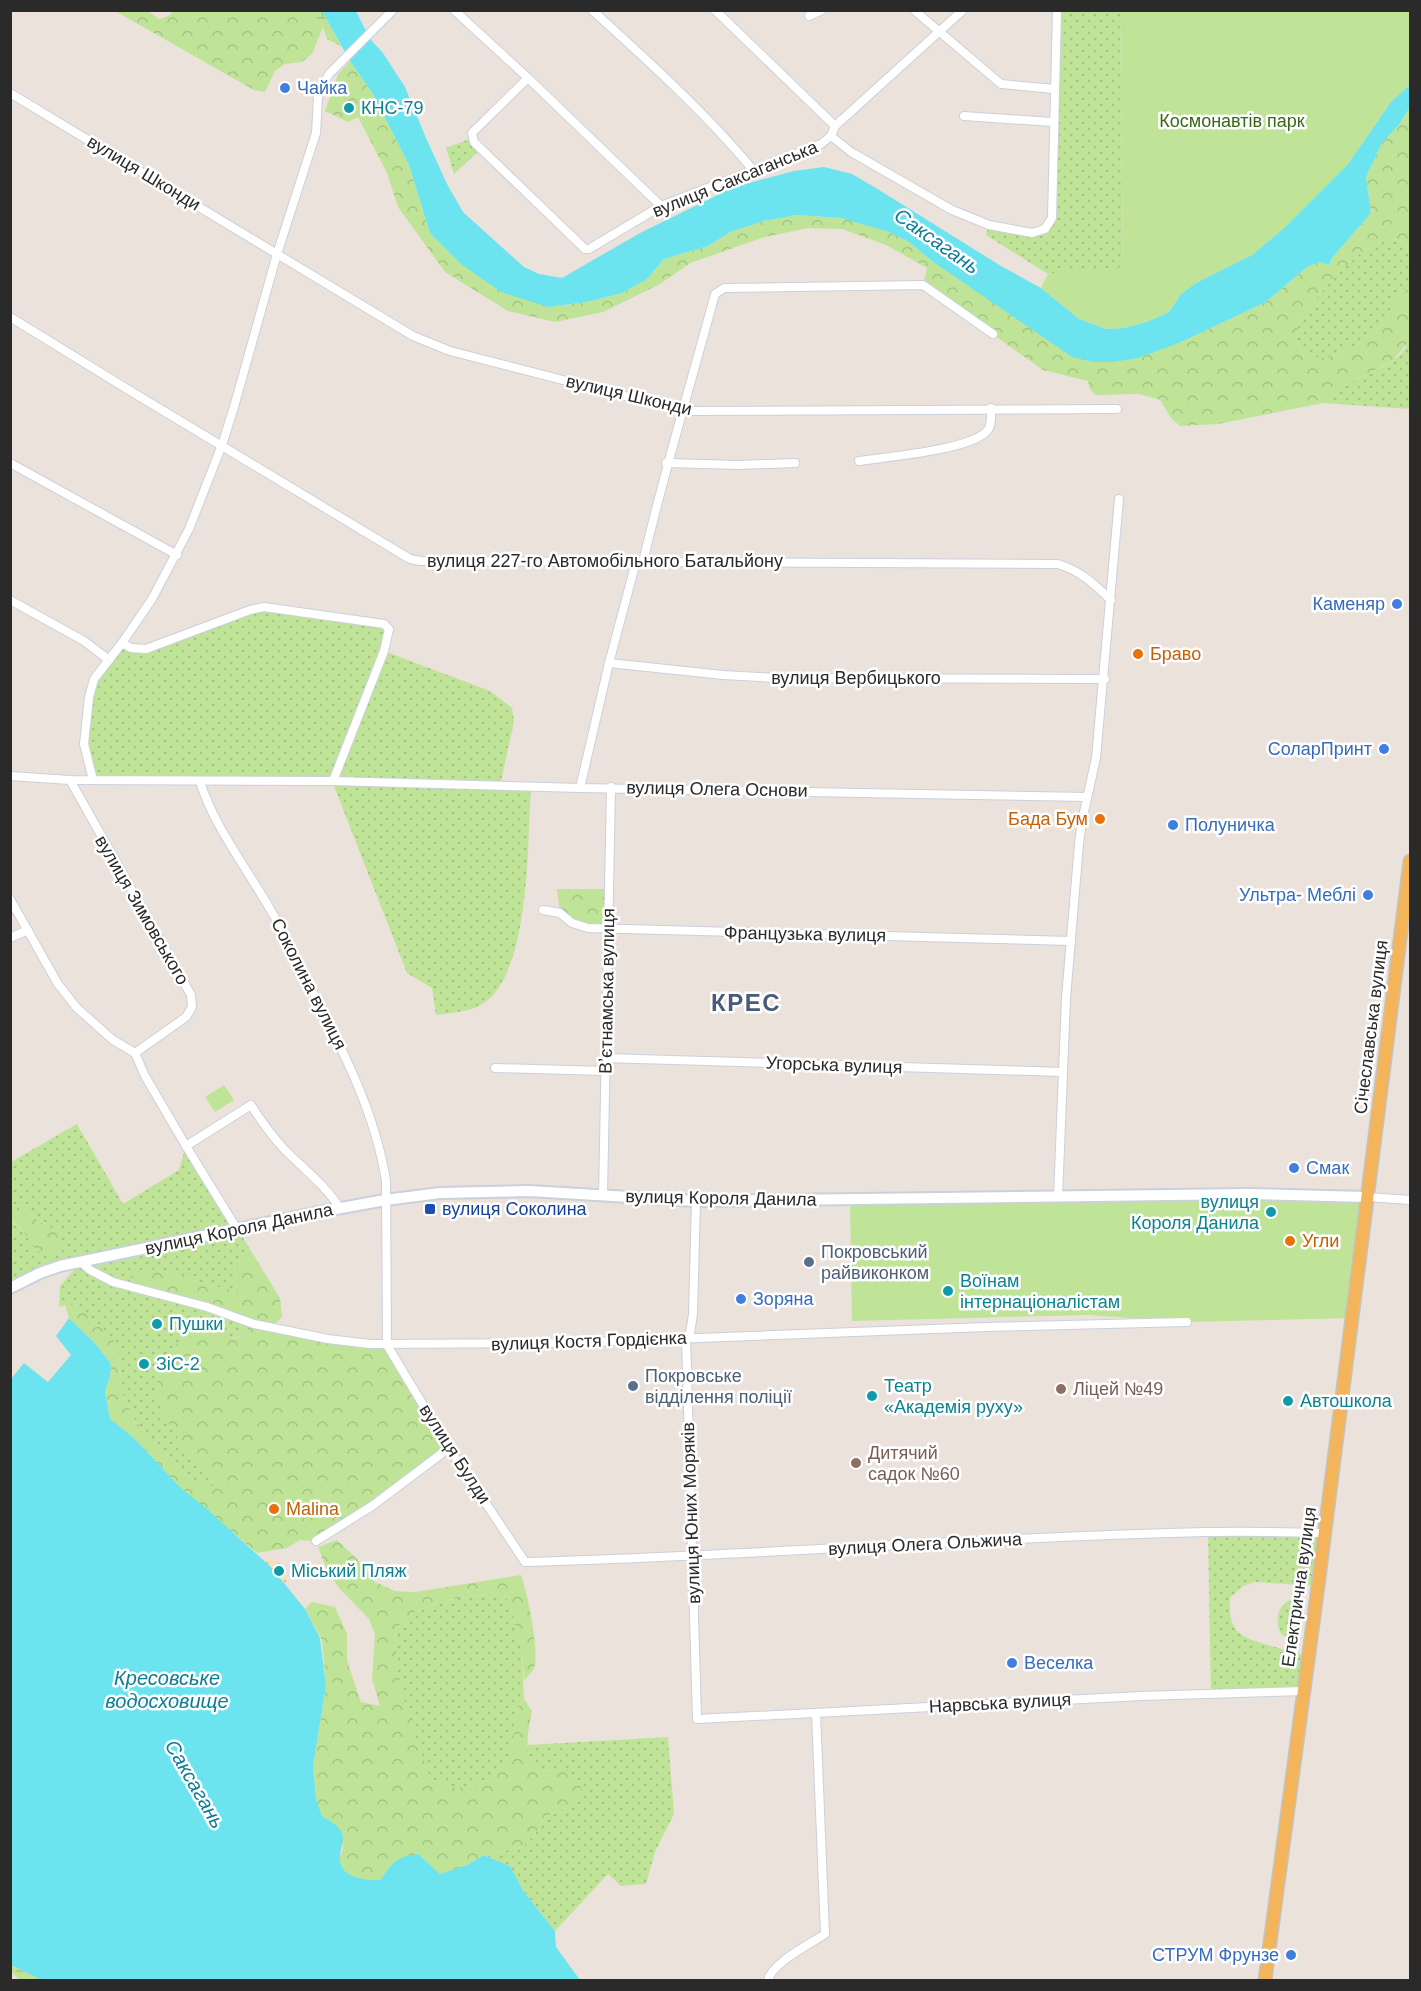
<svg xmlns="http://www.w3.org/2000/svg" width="1421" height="1991" font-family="Helvetica,sans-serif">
	<defs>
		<pattern id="grass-dots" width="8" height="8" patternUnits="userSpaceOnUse" patternTransform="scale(1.5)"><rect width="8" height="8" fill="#bfe497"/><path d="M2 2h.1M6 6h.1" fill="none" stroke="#a4c482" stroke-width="1.8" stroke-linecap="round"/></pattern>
		<pattern id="forest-crowns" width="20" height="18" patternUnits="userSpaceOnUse" patternTransform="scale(1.5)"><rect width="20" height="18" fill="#bfe497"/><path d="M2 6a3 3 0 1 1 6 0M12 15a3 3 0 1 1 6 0" fill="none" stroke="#a4c482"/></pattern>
		<pattern id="wetland-marsh" width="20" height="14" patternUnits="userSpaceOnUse" patternTransform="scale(1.5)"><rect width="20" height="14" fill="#bfe497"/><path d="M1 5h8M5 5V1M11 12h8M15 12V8" fill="none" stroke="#a4c482"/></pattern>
		<pattern id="sand-dots" width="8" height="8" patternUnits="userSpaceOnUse" patternTransform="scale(1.5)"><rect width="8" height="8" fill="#f2e1be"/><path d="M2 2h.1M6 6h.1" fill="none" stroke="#d0c1a3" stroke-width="1.8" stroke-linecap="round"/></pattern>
	</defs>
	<rect width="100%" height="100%" fill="#ece2dc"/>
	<g fill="url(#grass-dots)">
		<polygon points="1057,11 1120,11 1123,268 1048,274 986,235 989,225 1032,233 1048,226"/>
		<polygon points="472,138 481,149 454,174 446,148"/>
		<path d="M1388 238 1403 241 1410 258V291L1403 288C1395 298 1392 310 1385 320 1374 336 1342 357 1322 358 1317 358 1310 356 1304 354L1295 339 1301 316 1339 272 1362 252Z"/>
		<path d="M1410 338V409L1323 403C1331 397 1338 391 1346 385 1367 372 1402 365 1410 338Z"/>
		<path d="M264 607 384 624 389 629 384 651 490 691 512 708 514 721 500 786 531 788C527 840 532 983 477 1007 465 1012 449 1013 436 1015L432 988 407 973 332 781 93 780 87 757 89 697 94 679 122 643 139 650Z"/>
		<path d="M77 1124 123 1204 179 1170 186 1146 248 1246 234 1268 237 1291 213 1286 158 1270 254 1324C237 1347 223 1336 200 1329L177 1435 213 1483 214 1488 210 1489 187 1476 136 1422 123 1395 117 1346 73 1303 59 1307 60 1286 80 1263 11 1288 10 1220 29 1238 35 1249 47 1224 37 1220 26 1210 11 1204V1162Z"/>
		<path d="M1208 1532 1325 1533 1318 1586 1255 1582 1243 1586 1230 1598C1228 1633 1240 1637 1271 1646 1283 1649 1296 1652 1308 1656L1304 1691 1211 1693Z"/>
		<path d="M495 1593 509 1600 522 1652 524 1699C510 1717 516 1727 512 1747 505 1776 475 1793 447 1786 441 1785 435 1781 430 1778 416 1743 402 1705 397 1667 395 1654 396 1642 395 1629L415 1611 452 1599Z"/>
		<path d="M1293 1599 1299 1600 1300 1607 1295 1638 1291 1639 1282 1635C1273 1622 1278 1603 1293 1599Z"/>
		<polygon points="668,1737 674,1814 655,1852 646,1884 621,1886 608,1874 555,1931 524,1892 510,1866 484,1855 523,1847 535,1834 545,1817 574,1803 560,1771 538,1770 530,1761 527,1745"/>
	</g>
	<g fill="url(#forest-crowns)">
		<polygon points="115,11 148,11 159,19 168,16 173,11 304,11 323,27 312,54 302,62 285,64 275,71 265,92 254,90"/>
		<path d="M350 61 373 94 409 165 430 233 548 307 587 302 622 293 647 279 664 259 708 246 729 232 764 221 797 215 841 218 866 224 889 232 909 242 932 261 1094 362H1113L1179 343 1266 302 1307 267 1319 262 1329 265 1332 258 1371 213 1366 177 1382 143 1398 126 1410 107V258L1403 241 1388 238 1362 252 1339 272 1301 316 1295 339 1304 354C1310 356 1317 358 1322 358 1342 357 1374 336 1385 320 1392 310 1395 298 1403 288L1410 291V338L1409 342 1391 362 1346 385 1323 403 1218 424 1180 426 1171 418 1160 400 1139 394 1096 395 1090 389 1088 381 1043 370 923 285 927 268 886 245 842 229 808 228 765 237 690 263 660 284 603 312 555 322 508 311 445 272 398 207 387 173 358 117 348 122 325 111 338 74Z"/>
		<polygon points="557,889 609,889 608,929 588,928 560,913"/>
		<polygon points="10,1204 26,1210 37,1220 58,1231 62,1242 60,1248 53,1255 46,1255 35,1249 29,1238 11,1220"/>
		<path d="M248 1246 280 1298 282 1317 271 1328 387 1345 449 1448 372 1506 313 1541 300 1540 287 1548 257 1553 181 1488 134 1438 110 1419 105 1391 110 1377 111 1364 96 1344 69 1318 65 1305 73 1303 107 1332 117 1346 123 1395 136 1422 187 1476 210 1488H214L213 1483C197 1463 158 1418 157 1393 156 1378 162 1362 171 1350 179 1342 188 1329 201 1330 225 1330 234 1352 253 1324L128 1285 132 1275 143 1269 158 1270 213 1286 237 1291 234 1268Z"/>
		<path d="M337 1540 357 1559 375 1582 395 1591 415 1592 521 1575C528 1595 538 1644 535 1665 534 1670 528 1676 524 1680L522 1652 509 1600 495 1593 452 1599 415 1611 395 1629 397 1667 407 1711 430 1778C435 1781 441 1785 447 1786 475 1793 505 1776 512 1747 516 1727 510 1717 524 1699L532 1711C528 1732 522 1753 538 1770L560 1771 575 1777 582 1790 574 1803 545 1817 535 1834 523 1847 484 1855 467 1865 440 1874 417 1854 392 1864 380 1880C366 1880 343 1880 340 1861 339 1856 343 1851 343 1847 342 1833 332 1822 322 1816L316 1799 313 1766 326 1686 322 1640 305 1609 312 1602 335 1607 347 1634V1660L361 1702 380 1706 372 1679 375 1634 369 1619 339 1588 326 1568 318 1547Z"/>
	</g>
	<g fill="url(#wetland-marsh)">
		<polygon points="304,11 322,11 342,47 327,39 323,27"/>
		<polygon points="11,1965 42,1980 19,1980 11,1971"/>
	</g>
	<path fill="url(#sand-dots)" d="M270 1558C281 1561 291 1574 286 1586L263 1560Z"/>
	<g fill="#bfe497">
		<polygon points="1120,11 1410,11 1410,87 1407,87 1391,102 1348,164 1283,229 1252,255 1196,283 1181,294 1169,312 1147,322 1124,328 1106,329 1079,319 1041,288 1048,274 1123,267"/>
		<polygon points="224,1085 234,1100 215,1112 205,1097"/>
		<polygon points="1368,1197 1353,1318 1187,1322 1089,1315 852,1321 850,1200"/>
	</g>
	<g fill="#6ce4f0">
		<polygon points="322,11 356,11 370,39 383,53 405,87 426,138 447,184 463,212 524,267 539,274 562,278 640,233 734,187 794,171 824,167 852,174 876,188 1001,266 1041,288 1079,319 1106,329 1124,328 1147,322 1169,312 1181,294 1196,283 1252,255 1283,229 1348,164 1391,102 1407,87 1410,87 1410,107 1398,126 1382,143 1366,177 1371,213 1332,258 1329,265 1319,262 1307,267 1266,302 1179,343 1138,358 1113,362 1094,362 1072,357 932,261 909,242 889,232 841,218 797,215 764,221 730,232 708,246 664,259 647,279 622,293 587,302 548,307 501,292 461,264 430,233 409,165 373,94 350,61"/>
		<path d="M69 1318 96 1344 111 1364 110 1377 105 1391 110 1419 134 1438 181 1488 206 1508 271 1567 305 1609 320 1638 326 1686 313 1766 316 1799 322 1816C329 1820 336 1824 341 1831 346 1841 339 1850 340 1860 342 1879 366 1880 380 1880 393 1863 395 1857 418 1854L440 1874 467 1865 484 1855 510 1866 524 1892 555 1931 556 1947 580 1980H42L11 1965V1379L24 1363 48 1382 71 1355 56 1336Z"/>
	</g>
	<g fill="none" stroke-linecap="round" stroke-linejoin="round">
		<g stroke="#cad0dc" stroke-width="10">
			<g id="street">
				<polyline points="454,10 528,78 661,206"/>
				<path d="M592 10C646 59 707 114 753 170"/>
				<polyline points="715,10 835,126"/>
				<polyline points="914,10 1001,84 1054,89"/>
				<polyline points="809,16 822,10"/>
				<polyline points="528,78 472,133 474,142 585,249 589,249 661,206 821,144 831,136 851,152 952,210 989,225 1032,233 1045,229 1052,218 1057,10"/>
				<polyline points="10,93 413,336 450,351 683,411 1117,409"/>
				<polyline points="964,116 1053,122"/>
				<polyline points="831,136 835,126 963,10"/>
				<path d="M10 317 137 395 410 559 420 561 1058 564C1081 571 1094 584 1111 600"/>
				<path d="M859 461C886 457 970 450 987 431 992 426 991 415 991 408"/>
				<polyline points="10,463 177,555"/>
				<polyline points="666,463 738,465 795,463"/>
				<polyline points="636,562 609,663 580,788 1087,797"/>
				<path d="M643 562C664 472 691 383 715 294L724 288 923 285 993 334"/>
				<polyline points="10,600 84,641 109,660"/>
				<polyline points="122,643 131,648 146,649 250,610 264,607 384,624 389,629 384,651 333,781"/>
				<polyline points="609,663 723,675 776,678 1105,679"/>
				<polyline points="10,776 70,780 333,781 580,788"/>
				<polyline points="70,780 191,995 192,1007 186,1017 135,1053"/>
				<polyline points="93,780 84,744 89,697 94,679 122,643 152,599 189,529 222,445 234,407 277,254 316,133 318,97 323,84 329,74 393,10"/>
				<path d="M200 782C215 828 246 867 270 909 286 935 298 963 312 990 343 1051 375 1112 386 1181L387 1345 449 1448 525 1562C752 1556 979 1537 1207 1532 1246 1531 1286 1532 1325 1533"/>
				<polyline points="10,899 58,984 77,1008 113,1040 135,1053 145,1076 186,1146 237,1229"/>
				<polyline points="543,910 560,913 572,923 588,928 1071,941"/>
				<polyline points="10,938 28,930"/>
				<polyline points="605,1058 1063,1072"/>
				<polyline points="495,1068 605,1071"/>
				<path d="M186 1146 251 1105C261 1121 272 1136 285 1150 305 1170 324 1184 340 1208"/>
				<polyline points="603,1196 611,787"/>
				<polyline points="1058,1197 1066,998 1079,844 1082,821 1096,758 1119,499"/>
				<polyline points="1368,1197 1410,1200"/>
				<polyline points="696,1201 693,1314 690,1333 686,1338 697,1719 1141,1696 1304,1691"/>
				<polyline points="81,1262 90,1270 113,1282 207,1307 254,1324 328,1339 370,1344 569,1343 986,1327 1187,1322"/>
				<polyline points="316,1541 372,1506 449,1448"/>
				<path d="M768 1980C772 1963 810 1944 825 1934L816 1713"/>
			</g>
		</g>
		<g stroke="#cad0dc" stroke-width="14">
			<polyline id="secondary" points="10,1288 40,1273 60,1266 314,1213 385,1200 440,1193 529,1191 696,1201 1247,1194 1368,1197"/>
		</g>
		<g stroke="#c3c3c3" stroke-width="15">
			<polyline id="primary" points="1265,1980 1318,1586 1410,861"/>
		</g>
		<use href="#street" stroke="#fff" stroke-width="8"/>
		<use href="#secondary" stroke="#fff" stroke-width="10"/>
		<use href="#primary" stroke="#f3b45a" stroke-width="12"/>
	</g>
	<g fill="#3f7fe0" stroke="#fff" stroke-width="2">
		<circle cx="285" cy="88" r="6"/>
		<circle cx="1397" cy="604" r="6"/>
		<circle cx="1384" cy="749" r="6"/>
		<circle cx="1173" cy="825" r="6"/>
		<circle cx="1368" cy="895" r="6"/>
		<circle cx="1294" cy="1168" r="6"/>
		<circle cx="741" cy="1299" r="6"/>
		<circle cx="1012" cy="1663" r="6"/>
		<circle cx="1291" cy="1955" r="6"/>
	</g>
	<g fill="#0f9aa8" stroke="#fff" stroke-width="2">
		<circle cx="349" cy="108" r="6"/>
		<circle cx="1271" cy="1212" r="6"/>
		<circle cx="948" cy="1291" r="6"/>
		<circle cx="157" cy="1324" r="6"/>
		<circle cx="144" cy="1364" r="6"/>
		<circle cx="872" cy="1396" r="6"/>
		<circle cx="1288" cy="1401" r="6"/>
		<circle cx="279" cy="1571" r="6"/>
	</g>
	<g fill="#e8710a" stroke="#fff" stroke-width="2">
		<circle cx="1138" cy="654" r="6"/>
		<circle cx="1100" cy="819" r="6"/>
		<circle cx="1290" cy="1241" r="6"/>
		<circle cx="274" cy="1509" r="6"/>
	</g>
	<rect fill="#1a4fb4" stroke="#fff" stroke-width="2" x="424" y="1203" width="12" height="12" rx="3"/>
	<g fill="#5c6f8a" stroke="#fff" stroke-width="2">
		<circle cx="809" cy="1262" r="6"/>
		<circle cx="633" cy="1386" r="6"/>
	</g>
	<g fill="#8d6e63" stroke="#fff" stroke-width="2">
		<circle cx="1061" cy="1389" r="6"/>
		<circle cx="856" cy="1463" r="6"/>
	</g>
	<g text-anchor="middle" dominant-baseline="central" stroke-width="5" stroke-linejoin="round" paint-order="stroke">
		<g font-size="18" fill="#366cbe" stroke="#fff" text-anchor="start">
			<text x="297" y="88">Чайка</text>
			<text x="1385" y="604" text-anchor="end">Каменяр</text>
			<text x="1372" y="749" text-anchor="end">СоларПринт</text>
			<text x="1185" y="825">Полуничка</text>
			<text x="1356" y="895" text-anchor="end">Ультра- Меблі</text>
			<text x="1306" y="1168">Смак</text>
			<text x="753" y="1299">Зоряна</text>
			<text x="1024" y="1663">Веселка</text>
			<text x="1279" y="1955" text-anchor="end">СТРУМ Фрунзе</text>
		</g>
		<g font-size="18" fill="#0d838f" stroke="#fff" text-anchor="start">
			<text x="361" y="108">КНС-79</text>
			<text x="1259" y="1202" text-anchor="end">вулиця<tspan x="1259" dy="21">Короля Данила</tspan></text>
			<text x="960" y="1281">Воїнам<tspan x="960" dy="21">інтернаціоналістам</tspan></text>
			<text x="169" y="1324">Пушки</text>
			<text x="156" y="1364">ЗіС-2</text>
			<text x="884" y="1386">Театр<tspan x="884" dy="21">«Академія руху»</tspan></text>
			<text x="1300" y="1401">Автошкола</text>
			<text x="291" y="1571">Міський Пляж</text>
		</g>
		<g font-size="18" fill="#376819" stroke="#fff">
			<text x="1232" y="121">Космонавтів парк</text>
		</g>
		<g font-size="18" fill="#2a2a2a" stroke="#fff">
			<text transform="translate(144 173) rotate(31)">вулиця Шконди</text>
			<text transform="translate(735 179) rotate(-22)">вулиця Саксаганська</text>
			<text transform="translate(629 395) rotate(13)">вулиця Шконди</text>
			<text x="605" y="561">вулиця 227-го Автомобільного Батальйону</text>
			<text x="856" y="678">вулиця Вербицького</text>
			<text transform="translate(717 789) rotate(1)">вулиця Олега Основи</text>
			<text transform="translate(142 910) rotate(60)">вулиця Зимовського</text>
			<text transform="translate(805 934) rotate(1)">Французька вулиця</text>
			<text transform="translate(309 984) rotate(63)">Соколина вулиця</text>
			<text transform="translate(607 991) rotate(-89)">Вʼєтнамська вулиця</text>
			<text transform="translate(1371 1027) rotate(-83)">Січеславська вулиця</text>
			<text transform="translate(834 1065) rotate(2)">Угорська вулиця</text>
			<text transform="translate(721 1198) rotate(1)">вулиця Короля Данила</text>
			<text transform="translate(239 1229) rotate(-12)">вулиця Короля Данила</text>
			<text transform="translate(589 1341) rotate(-2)">вулиця Костя Гордієнка</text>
			<text transform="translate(455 1454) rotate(57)">вулиця Булди</text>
			<text transform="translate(691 1513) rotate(-92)">вулиця Юних Моряків</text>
			<text transform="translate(925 1544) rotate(-3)">вулиця Олега Ольжича</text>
			<text transform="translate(1299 1587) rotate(-82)">Електрична вулиця</text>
			<text transform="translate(1000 1703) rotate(-3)">Нарвська вулиця</text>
		</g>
		<g font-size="18" fill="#c56008" stroke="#fff" text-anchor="start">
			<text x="1150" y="654">Браво</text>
			<text x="1088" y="819" text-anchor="end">Бада Бум</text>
			<text x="1302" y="1241">Угли</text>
			<text x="286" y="1509">Malina</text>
		</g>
		<g font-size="18" fill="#164399" stroke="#fff" text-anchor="start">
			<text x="442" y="1209">вулиця Соколина</text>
		</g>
		<g font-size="18" fill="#4e5e75" stroke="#fff" text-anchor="start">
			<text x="821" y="1252">Покровський<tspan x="821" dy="21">райвиконком</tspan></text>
			<text x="645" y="1376">Покровське<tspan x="645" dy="21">відділення поліції</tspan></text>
		</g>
		<g font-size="18" fill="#785e54" stroke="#fff" text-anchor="start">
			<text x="1073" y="1389">Ліцей №49</text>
			<text x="868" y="1453">Дитячий<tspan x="868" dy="21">садок №60</tspan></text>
		</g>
		<g font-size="20" font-style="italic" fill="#0b7e96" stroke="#fff">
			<text transform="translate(937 241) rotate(35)">Саксагань</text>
			<text x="167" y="1678">Кресовське<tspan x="167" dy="23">водосховище</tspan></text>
			<text transform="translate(195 1784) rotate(60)">Саксагань</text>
		</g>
		<g font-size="24" font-weight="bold" letter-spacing="1.5" fill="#495b7b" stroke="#fff">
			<text x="746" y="1002">КРЕС</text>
		</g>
	</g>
	<rect width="1421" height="1991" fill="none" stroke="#2a2a2a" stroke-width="24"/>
</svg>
